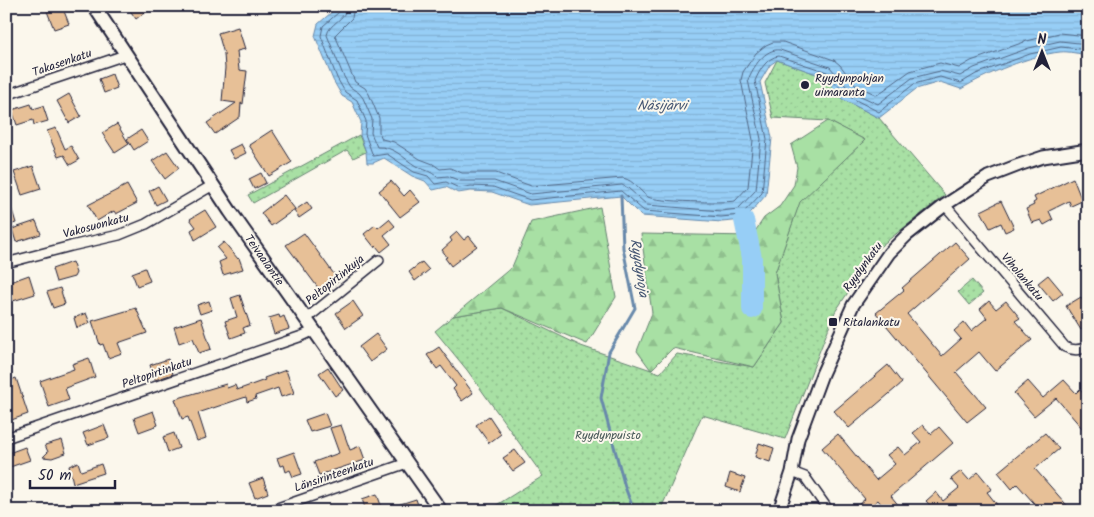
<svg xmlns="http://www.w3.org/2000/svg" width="1094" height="517" font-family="Kalam,sans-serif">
	<defs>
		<pattern id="grass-dots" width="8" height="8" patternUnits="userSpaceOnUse" patternTransform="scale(1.25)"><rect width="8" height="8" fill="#a8e0a4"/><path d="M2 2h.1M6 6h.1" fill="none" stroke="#90c08e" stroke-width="1.8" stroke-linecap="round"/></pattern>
		<pattern id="forest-firs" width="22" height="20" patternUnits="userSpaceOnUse" patternTransform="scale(1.25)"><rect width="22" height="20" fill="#a8e0a4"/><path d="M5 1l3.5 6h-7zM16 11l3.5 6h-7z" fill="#90c08e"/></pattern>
		<pattern id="water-rules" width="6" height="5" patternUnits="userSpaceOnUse" patternTransform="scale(1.25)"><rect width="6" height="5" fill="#97cef6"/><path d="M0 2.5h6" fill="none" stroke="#82b1d4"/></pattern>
	</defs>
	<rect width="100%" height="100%" fill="#fbf7ec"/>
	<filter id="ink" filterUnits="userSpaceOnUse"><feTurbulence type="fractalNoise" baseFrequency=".02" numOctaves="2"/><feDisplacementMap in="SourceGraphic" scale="10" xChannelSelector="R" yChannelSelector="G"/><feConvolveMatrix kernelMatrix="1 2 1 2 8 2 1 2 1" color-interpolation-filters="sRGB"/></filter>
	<g filter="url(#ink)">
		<g fill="url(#grass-dots)" stroke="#658170">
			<polygon points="777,60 825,77 842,99 879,118 945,195 877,249 835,312 785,439 702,415 660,511 487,511 543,476 467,370 435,331 453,316 502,308 581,346 660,373 677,354 754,367 784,323 775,273 800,201 865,140 828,121 773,118 765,83"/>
			<polygon points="359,135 366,152 353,158 347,150 253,203 248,195"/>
			<polygon points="972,280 983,293 969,305 958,292"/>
		</g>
		<g fill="url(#forest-firs)" stroke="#658170">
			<polygon points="828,121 865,140 800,202 775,273 784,323 754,367 673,348 651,370 637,351 652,313 641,234 752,236 764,218 780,206 794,185 797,167 791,145"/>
			<polygon points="600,207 616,297 587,344 502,308 453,316 512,267 531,222"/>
		</g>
		<path fill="url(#water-rules)" stroke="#6889ab" d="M339 6H1088V55C1079 54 1069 51 1060 52 1031 55 986 74 961 89L940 82 916 89 879 118 842 99 825 77 777 60 770 65 760 82 772 138 766 195 744 220 722 222 641 216 621 196 529 205 492 192 471 191 458 193 446 187 433 190 425 181 412 176 384 158 373 163H367L366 152 360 135 361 122 352 102 342 96 333 80 315 36 318 24Z"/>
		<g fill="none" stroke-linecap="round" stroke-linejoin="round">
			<g stroke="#516786" stroke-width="1">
				<path d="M341 6 339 12 323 26 321 36 337 78 345 92 357 100 366 121 365 134 373 156 387 154 414 172 428 176 435 184 446 182 459 188 471 186 493 187 530 200 621 191 644 211 721 217 741 215 762 193 767 139 755 81C759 71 767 57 779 56L827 72 846 95 879 112 914 84 940 77 961 83 976 74 1030 54 1061 47 1088 50"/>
				<path d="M347 6C346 20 329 23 327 35L343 75 350 87 359 93 363 98 372 119 371 133 377 147C394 146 403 158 416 166 424 170 431 171 437 177L448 176 460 181H494L531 194 622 185 628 188 647 205 721 211 738 209 756 190 761 139 748 80C753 67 765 48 780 50L830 67 850 91 878 104 912 78 940 71 960 76 974 68 1029 48 1060 41 1088 44"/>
				<path d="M354 6 352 18 335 35 355 82 365 88 369 94 379 118V132L382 139 394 142 420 159 433 164 440 169 450 168 462 173H496L531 186 623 178C635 181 639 191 648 197 657 202 723 203 735 201L748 187 753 140 741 80 743 72 756 53 766 45 773 42H783L834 60 840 65 855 85 877 95 910 71 940 63 959 68 971 61 1027 41 1059 33 1088 36"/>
			</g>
			<polyline stroke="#6889ab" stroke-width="3" points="621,196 623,248 635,308 609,352 601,398 625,487 634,511"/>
			<polyline stroke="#97cef6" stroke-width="20" points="744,220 752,258 752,309"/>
		</g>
		<g fill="#e7c097" stroke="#22223b">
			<polygon points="45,6 62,6 69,24 54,29"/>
			<polygon points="127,6 153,6 136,19"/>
			<polygon points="238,27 245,49 237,51 239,70 247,71 243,104 241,103 240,117 215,134 207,123 236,103 222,101 225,68 224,54 218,33"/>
			<polygon points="112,74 117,88 104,93 99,79"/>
			<polygon points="69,94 81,116 69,123 57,101"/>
			<polygon points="31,104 33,109 43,106 48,121 34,125 33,120 17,125 12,110"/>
			<polygon points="117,124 129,144 115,153 102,133"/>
			<polygon points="56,128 65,149 71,146 79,160 70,165 64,155 58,157 47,131"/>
			<polygon points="141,130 148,141 134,150 127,139"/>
			<polygon points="272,130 292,162 269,176 249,145"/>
			<polygon points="241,144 246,153 234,159 229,150"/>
			<polygon points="167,151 179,168 165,179 152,161"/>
			<polygon points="33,166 41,189 22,195 14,172"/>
			<polygon points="261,173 266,183 254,189 249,179"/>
			<polygon points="1073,178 1082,201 1071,206 1069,201 1049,211 1053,220 1044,225 1041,220 1032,223 1026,209 1034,205 1033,203 1036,201 1034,197"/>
			<polygon points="391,181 404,196 410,190 420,202 400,217 379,191"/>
			<polygon points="127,185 137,203 116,214 114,211 97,221 88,205"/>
			<polygon points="158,186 166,200 156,205 149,191"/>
			<polygon points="284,195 295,209 271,226 261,213"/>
			<polygon points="6,197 8,197 16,223 6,226"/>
			<polygon points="1001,201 1014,228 1005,232 1001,223 990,228 981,211"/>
			<polygon points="307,202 312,209 299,218 294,211"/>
			<polygon points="205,210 216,227 195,240 191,230 196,227 190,219"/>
			<polygon points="389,219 395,226 384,235 391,244 381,252 376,246 375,248 364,234 375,225 378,228"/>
			<polygon points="36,221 41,234 16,242 12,229"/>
			<polygon points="457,232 464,240 469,236 477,246 451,266 445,258 447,257 442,250 452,241 450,238"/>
			<polygon points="304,233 339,281 322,293 286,245"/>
			<polygon points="224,242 238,259 239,258 243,269 223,275 219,262 226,259 217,248"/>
			<polygon points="955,242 970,259 907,314 942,356 961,339 954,331 964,322 971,331 987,318 980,309 989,301 996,309 1006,301 1020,318 1015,321 1032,340 995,371 979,352 956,372 986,407 967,422 876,313 904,290 902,288"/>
			<polygon points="72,262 76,273 74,277 56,282 52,269"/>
			<polygon points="422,262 429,270 415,281 409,272"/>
			<polygon points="145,268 150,281 137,286 132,273"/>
			<polygon points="29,275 35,294 13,301 7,283"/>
			<polygon points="1048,275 1063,293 1053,301 1038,283"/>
			<polygon points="60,288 65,304 53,308 47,292"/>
			<polygon points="240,295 250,325 243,328 245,333 231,338 225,321 237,317 231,298"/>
			<polygon points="1081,297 1088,307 1088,326 1081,330 1066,306"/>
			<polygon points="209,301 212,310 200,314 197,305"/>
			<polygon points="353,301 363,316 346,328 336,313"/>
			<polygon points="136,308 147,333 118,343 122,353 108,358 103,344 100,345 92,321"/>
			<polygon points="86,313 90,323 77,328 74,318"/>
			<polygon points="279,315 280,318 284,316 289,329 274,334 269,318"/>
			<polygon points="201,318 211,349 199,353 193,338 179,343 174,327"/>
			<polygon points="376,334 387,349 370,362 359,347"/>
			<polygon points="439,347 473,393 462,401 453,389 456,386 441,366 437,369 427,355"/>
			<polygon points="89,358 95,377 65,388 69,400 49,407 40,381 74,369 72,364"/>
			<polygon points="168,359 173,374 155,380 150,365"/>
			<polygon points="888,365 902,383 849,428 834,411"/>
			<polygon points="328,367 343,390 335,396 319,373"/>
			<polygon points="286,370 294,393 281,397 278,388 255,396 256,399 247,402 246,397 198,413 206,438 197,441 188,417 182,419 175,399 226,384 227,388 235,385 237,390 265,380 264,378"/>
			<polygon points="16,378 28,414 6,422 6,382"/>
			<polygon points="1064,380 1076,393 1080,389 1088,398 1088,435 1056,398 1034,416 1014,393 1028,381 1043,398"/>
			<polygon points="153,411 158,425 139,432 134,418"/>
			<polygon points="325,413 330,426 310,432 305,420"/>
			<polygon points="489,416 501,434 489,443 476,425"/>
			<polygon points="104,425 109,438 88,445 83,433"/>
			<polygon points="341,425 350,450 360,446 365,460 319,475 314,462 339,453 330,428"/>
			<polygon points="923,425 931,434 939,427 953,443 891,496 900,507 895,511 887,511 878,500 865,511 851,511 865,499 822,448 838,434 876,480 895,464 887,455 898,447 905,455 921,442 913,433"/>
			<polygon points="174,433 179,448 168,452 163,437"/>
			<polygon points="1045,433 1059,449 1035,469 1072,511 1041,511 1017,484 1012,489 998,472"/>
			<polygon points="62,440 66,453 52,458 43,457 48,452 45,445"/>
			<polygon points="759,443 774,448 770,462 755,457"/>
			<polygon points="25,447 30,460 10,467 9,466 6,467 6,454"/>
			<polygon points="515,450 525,463 513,471 503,458"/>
			<polygon points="294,452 302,474 293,477 290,470 286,472 284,465 280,466 277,458"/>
			<polygon points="78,462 81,471 101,464 104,473 73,483 69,466"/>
			<polygon points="961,471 969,480 978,472 992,489 987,492 1002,511 932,511 934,510 926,501 936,492 943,501 959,488 951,479"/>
			<polygon points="730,473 745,478 740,492 726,487"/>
			<polygon points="263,478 268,493 255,498 249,483"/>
			<polygon points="377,494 383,511 366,511 362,499"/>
			<polygon points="416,499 420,511 385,511 385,509"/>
		</g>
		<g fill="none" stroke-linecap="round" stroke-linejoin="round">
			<g stroke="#22223b" stroke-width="12">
				<g id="minor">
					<polyline points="6,95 125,55"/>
					<path d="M945 205 1065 347C1073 351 1080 351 1088 346"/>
					<polyline points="6,263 71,246 119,235 146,224 213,185"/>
					<polyline points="306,319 379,260"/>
					<polyline points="6,438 302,336 315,330"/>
					<polyline points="792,472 805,477 829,511"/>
					<polyline points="269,511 407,463"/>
				</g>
			</g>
			<g stroke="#22223b" stroke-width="15">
				<polyline id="tertiary" points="779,511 792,472 798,439 822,374 853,305 889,253 907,235 945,205 988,177 1019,165 1043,157 1088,150"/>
			</g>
			<g stroke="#22223b" stroke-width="16">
				<g id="secondary">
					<path id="s1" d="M94 6 230 211 441 511"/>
				</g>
			</g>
			<use href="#minor" stroke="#fbf7ec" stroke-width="9"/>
			<use href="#tertiary" stroke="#fbf7ec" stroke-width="11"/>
			<use href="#secondary" stroke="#fbf7ec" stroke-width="12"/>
		</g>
	</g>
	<g fill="#22223b" stroke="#fbf7ec" stroke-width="2">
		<circle cx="805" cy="85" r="5"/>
		<rect x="828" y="317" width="10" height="10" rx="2.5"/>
	</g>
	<g text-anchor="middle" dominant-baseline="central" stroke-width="4" stroke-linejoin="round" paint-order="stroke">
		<g font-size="12" fill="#22223b" stroke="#fbf7ec">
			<text transform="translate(62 63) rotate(-19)">Takasenkatu</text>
			<text transform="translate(96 226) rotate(-15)">Vakosuonkatu</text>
			<text stroke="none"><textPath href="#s1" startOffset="306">Teivaalantie</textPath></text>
			<text transform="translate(863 267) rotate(-54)">Ryydynkatu</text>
			<text transform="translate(1022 277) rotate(50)">Viholankatu</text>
			<text transform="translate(335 280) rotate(-39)">Peltopirtinkuja</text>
			<text transform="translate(157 373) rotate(-19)">Peltopirtinkatu</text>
			<text transform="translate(334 475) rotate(-19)">Länsirinteenkatu</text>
		</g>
		<g font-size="12" fill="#22223b" stroke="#fbf7ec" text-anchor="start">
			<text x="815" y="78">Ryydynpohjan<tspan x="815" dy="14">uimaranta</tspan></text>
			<text x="843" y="322">Ritalankatu</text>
		</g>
		<g font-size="12" fill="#4a5b5a" stroke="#fbf7ec">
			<text x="608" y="435">Ryydynpuisto</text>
		</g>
		<g font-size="14" font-style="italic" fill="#455673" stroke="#fbf7ec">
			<text x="662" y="106">Näsijärvi</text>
			<text transform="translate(639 268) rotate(81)">Ryydynoja</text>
		</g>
	</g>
	<rect width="1094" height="517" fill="none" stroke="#fbf7ec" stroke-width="25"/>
	<rect x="12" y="12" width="1069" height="492" fill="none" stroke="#22223b" stroke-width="2" filter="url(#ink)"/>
	<g transform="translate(1042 52)" stroke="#fbf7ec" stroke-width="4" paint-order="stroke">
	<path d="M0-4L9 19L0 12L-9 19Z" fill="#22223b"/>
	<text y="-8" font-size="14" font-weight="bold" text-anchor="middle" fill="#22223b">N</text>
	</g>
	<path d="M30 480v8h85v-8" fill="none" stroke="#22223b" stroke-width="2.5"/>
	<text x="38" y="480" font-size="15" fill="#22223b" stroke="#fbf7ec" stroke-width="4" paint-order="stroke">50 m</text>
</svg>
